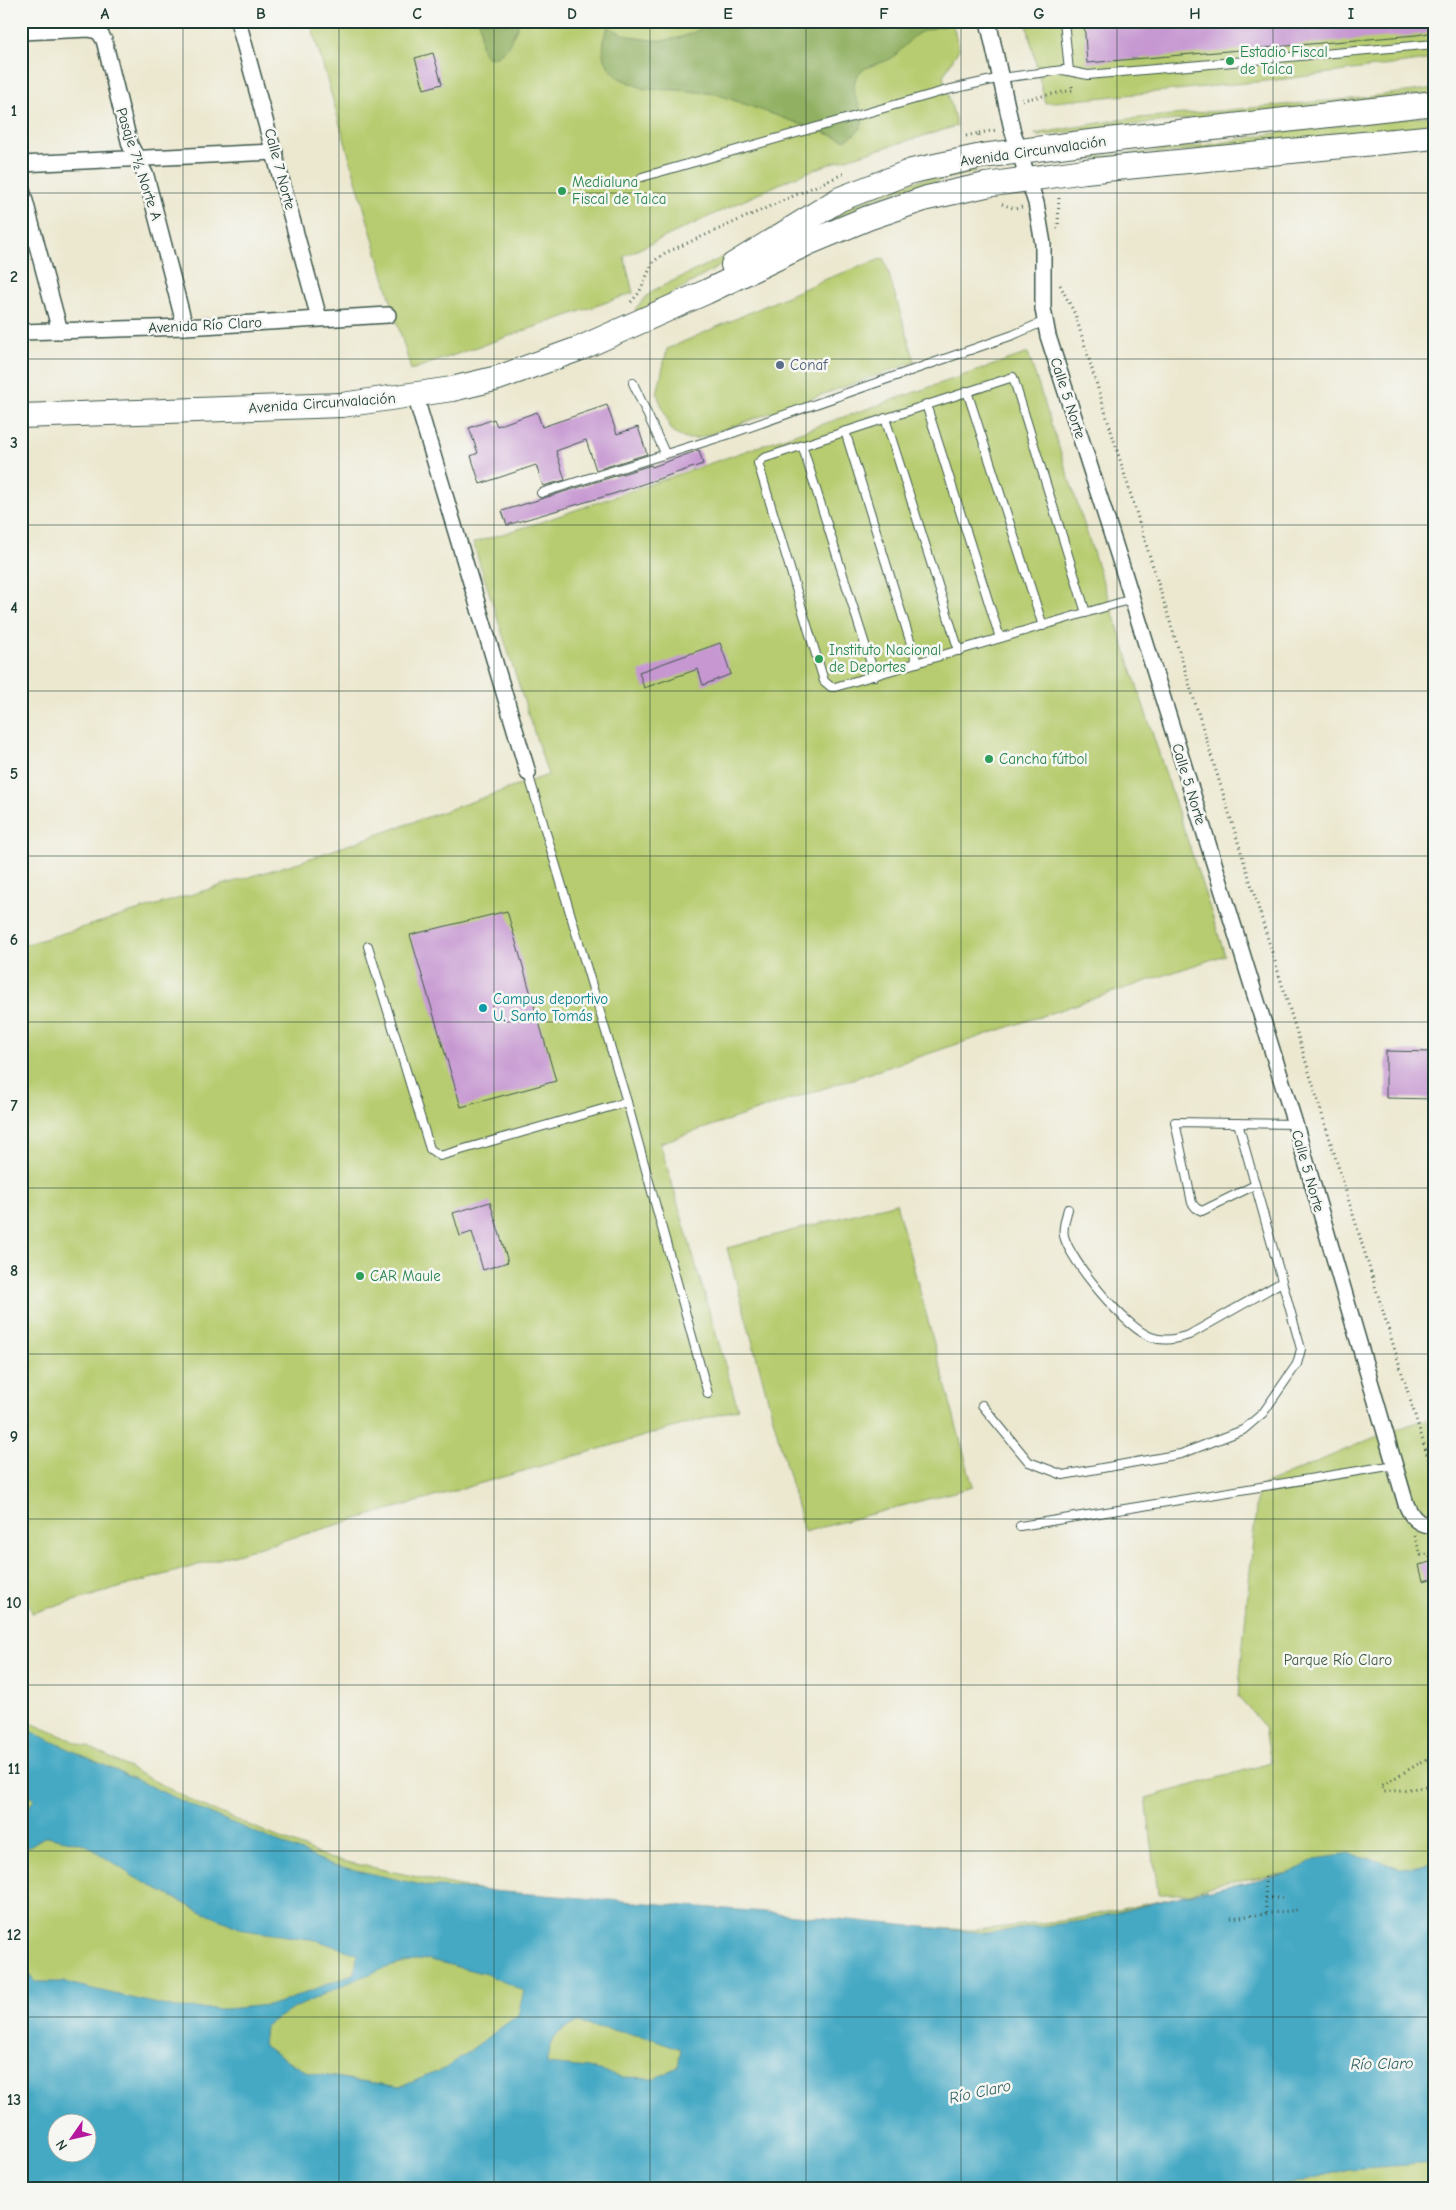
<svg xmlns="http://www.w3.org/2000/svg" width="1456" height="2210" font-family="'Comic Neue',sans-serif">
	<rect width="100%" height="100%" fill="#f6f6f2"/>
	<filter id="ink" filterUnits="userSpaceOnUse"><feTurbulence type="fractalNoise" baseFrequency=".02" numOctaves="2"/><feDisplacementMap in="SourceGraphic" scale="10" xChannelSelector="R" yChannelSelector="G"/><feConvolveMatrix kernelMatrix="1 2 1 2 8 2 1 2 1" color-interpolation-filters="sRGB"/></filter>
	<filter id="wash" filterUnits="userSpaceOnUse"><feTurbulence type="fractalNoise" baseFrequency=".0096" numOctaves="4" result="noise"/><feDisplacementMap in="SourceGraphic" scale="20" xChannelSelector="R" yChannelSelector="G"/><feGaussianBlur stdDeviation="1.12" result="paint"/><feColorMatrix in="noise" values="0 0 0 0 0 0 0 0 0 0 0 0 0 0 0 0 0 1.4 0 .05"/><feComposite in="paint" operator="in"/></filter>
	<g filter="url(#wash)">
		<rect width="100%" height="100%" fill="#ece8d0"/>
		<g fill="#b7cc70" stroke="#6b8452" fill-rule="evenodd">
			<polygon points="310,21 952,21 959,49 943,76 957,126 829,164 790,179 624,256 633,293 411,370"/>
			<polygon points="1026,21 1435,21 1435,59 1285,79 1045,103"/>
			<path d="M1435 88V93C1303 110 1171 118 1039 136L1035 134 1117 120 1362 98Z"/>
			<polygon points="1435,115 1435,128 1053,163 1056,160 1209,145 1287,131"/>
			<polygon points="974,167 975,172 902,189 868,202 812,231 831,214 900,185"/>
			<polygon points="740,249 741,254 638,313 635,309 652,291"/>
			<polygon points="884,258 915,362 699,438 686,439 675,434 671,429 657,394 667,349 826,279"/>
			<polygon points="1028,353 1225,955 660,1143 738,1409 32,1613 21,1575 21,946 299,862 548,775 473,543 541,522"/>
			<polygon points="896,1203 973,1487 804,1532 727,1248"/>
			<path d="M1426 1419 1435 1441V2189H21V1719L95 1750 196 1803 328 1858 479 1890 655 1915 976 1930 1069 1920 1303 1871 1219 1883 1190 1894H1158L1146 1798 1271 1763 1265 1727 1238 1697 1258 1487 1373 1438ZM58 2122H88V2152H58Z"/>
		</g>
		<g fill="#91b062" stroke="#58764b">
			<path d="M479 21H520C513 36 507 56 489 58 476 50 483 34 479 21Z"/>
			<path d="M712 21H952L953 24C942 27 925 28 916 35 906 42 900 54 888 60 877 65 861 66 856 78 845 104 885 119 845 140L716 94 677 90 644 89 619 78 609 68 603 55 604 38 608 27C643 45 680 46 712 21Z"/>
		</g>
		<path fill="#44a9c4" stroke="#32737c" fill-rule="evenodd" d="M21 1727 204 1811 333 1865 426 1886 765 1912 986 1933 1083 1921 1190 1894 1290 1873 1315 1859 1350 1854 1373 1859 1400 1868 1435 1863V2163L1350 2169 1271 2189H21V1965L35 1982H63L175 2008 226 2009 278 2004 355 1973 357 1954 316 1940 244 1930 193 1908 134 1877 85 1844 46 1836 21 1851V1816L35 1799 21 1789ZM427 1959 486 1974 524 1991 518 2015 446 2068 400 2087 309 2073 263 2046 265 2027C282 2013 302 2005 322 1995 358 1978 388 1964 427 1959ZM578 2023 650 2038 681 2049 678 2067 655 2078 623 2077 588 2068 547 2064C548 2040 556 2031 578 2023ZM58 2122H88V2152H58Z"/>
		<g id="blocks">
			<g fill="#c697d1">
				<polygon points="1084,21 1435,21 1435,32 1416,35 1087,63"/>
				<polygon points="433,53 442,84 424,89 415,58"/>
				<polygon points="607,405 617,434 638,427 647,454 596,470 586,440 556,451 565,480 543,486 536,465 480,484 471,456 478,453 469,428 494,419 497,426 537,412 542,427"/>
				<polygon points="699,450 703,464 613,494 507,525 502,511 651,465 652,467"/>
				<polygon points="720,643 731,674 703,685 698,669 644,688 639,672"/>
				<polygon points="507,911 556,1081 461,1107 410,935"/>
				<polygon points="1386,1051 1435,1052 1435,1099 1386,1098"/>
				<polygon points="490,1202 508,1262 483,1270 472,1232 460,1236 453,1213"/>
				<polygon points="1435,1561 1435,1578 1423,1581 1419,1565"/>
			</g>
		</g>
	</g>
	<g filter="url(#ink)">
		<use href="#blocks" fill-opacity="0" stroke="#3e574b" stroke-width="1"/>
		<g fill="none" stroke-linecap="round" stroke-linejoin="round">
			<g stroke="#3e574b" stroke-width="10">
				<g id="lane">
					<polyline points="1064,21 1069,71"/>
					<polyline points="642,177 947,90 1001,78 1063,70 1088,75 1435,44"/>
					<polyline points="633,383 665,453"/>
					<polyline points="967,391 1043,626"/>
					<polyline points="926,404 1000,638"/>
					<polyline points="885,418 959,651"/>
					<polyline points="845,431 917,663"/>
					<polyline points="802,445 875,676"/>
					<polyline points="541,493 727,435 1013,335 1045,321"/>
					<path d="M1086 613 1013 377 764 458 758 463 824 681 831 687H835C934 658 1033 629 1132 599"/>
					<polyline points="368,946 430,1149 440,1156 627,1102 528,773"/>
					<polyline points="627,1102 708,1394"/>
					<polyline points="1255,1185 1202,1211 1196,1208 1192,1203 1175,1122 1295,1124"/>
					<path d="M1068 1209C1066 1217 1062 1228 1064 1236 1070 1261 1126 1328 1151 1337 1164 1342 1176 1339 1189 1335L1282 1282"/>
					<polyline points="982,1405 1029,1462 1063,1475 1181,1454 1243,1430 1263,1413 1297,1364 1301,1349 1238,1123"/>
					<polyline points="1020,1526 1395,1465"/>
				</g>
			</g>
			<g stroke="#3e574b" stroke-width="18">
				<g id="street">
					<polyline points="238,21 319,318"/>
					<path d="M988 21 1012 129 1036 203 1043 244V309L1048 336 1124 573 1295 1124 1406 1504C1412 1518 1418 1526 1435 1525"/>
					<polyline points="21,32 90,29 99,32 104,40 130,145 146,176 185,327"/>
					<polyline points="21,164 275,152"/>
					<polyline points="21,186 60,331"/>
					<polyline points="21,332 185,327 388,315"/>
					<polyline points="415,395 528,773"/>
				</g>
			</g>
			<g stroke="#3e574b" stroke-width="26">
				<g id="primary">
					<polyline points="733,265 840,199 912,171 982,156 1082,143 1435,103"/>
					<polyline points="21,416 342,405 452,389 498,378 581,348 706,292 808,243 868,218 927,198 986,185 1085,171 1435,137"/>
				</g>
			</g>
			<g stroke="#3e574b" stroke-width="3" stroke-dasharray="1 4" stroke-linecap="butt">
				<polyline points="1022,100 1073,90 1071,83"/>
				<polyline points="979,133 997,130"/>
				<polyline points="966,136 979,133 979,136"/>
				<polyline points="1002,204 1015,209 1022,207"/>
				<polyline points="1058,229 1059,197"/>
				<polyline points="1060,285 1075,314 1435,1480"/>
				<polyline points="631,302 639,293 653,262 665,253 845,173"/>
				<polyline points="1414,1536 1421,1555 1435,1553"/>
				<polyline points="1435,1550 1429,1554 1435,1573"/>
				<polyline points="1435,1754 1381,1786 1384,1792 1435,1786"/>
				<polyline points="1265,1877 1266,1916"/>
				<polyline points="1266,1898 1283,1898"/>
				<polyline points="1231,1918 1297,1910"/>
			</g>
			<use href="#lane" stroke="#fff" stroke-width="8"/>
			<use href="#street" stroke="#fff" stroke-width="15"/>
			<use href="#primary" stroke="#fff" stroke-width="24"/>
		</g>
	</g>
	<path fill="none" stroke="#1f3d34" stroke-width="1" stroke-opacity="0.55" d="M183 21V2189M339 21V2189M494 21V2189M650 21V2189M806 21V2189M961 21V2189M1117 21V2189M1273 21V2189M21 193H1435M21 359H1435M21 525H1435M21 691H1435M21 856H1435M21 1022H1435M21 1188H1435M21 1354H1435M21 1519H1435M21 1685H1435M21 1851H1435M21 2017H1435"/>
	<g fill="#2e9e5b" stroke="#f6f6f2" stroke-width="2">
		<circle cx="1230" cy="61" r="5"/>
		<circle cx="562" cy="191" r="5"/>
		<circle cx="819" cy="659" r="5"/>
		<circle cx="989" cy="759" r="5"/>
		<circle cx="360" cy="1276" r="5"/>
	</g>
	<circle fill="#5c6f8a" stroke="#f6f6f2" stroke-width="2" cx="780" cy="365" r="5"/>
	<circle fill="#0f9aa8" stroke="#f6f6f2" stroke-width="2" cx="483" cy="1008" r="5"/>
	<g text-anchor="middle" dominant-baseline="central" stroke-width="5" stroke-linejoin="round" paint-order="stroke">
		<g font-size="15" fill="#27864d" stroke="#f6f6f2" text-anchor="start">
			<text x="1240" y="52">Estadio Fiscal<tspan x="1240" dy="17">de Talca</tspan></text>
			<text x="572" y="182">Medialuna<tspan x="572" dy="17">Fiscal de Talca</tspan></text>
			<text x="829" y="650">Instituto Nacional<tspan x="829" dy="17">de Deportes</tspan></text>
			<text x="999" y="759">Cancha fútbol</text>
			<text x="370" y="1276">CAR Maule</text>
		</g>
		<g font-size="15" fill="#1f3d34" stroke="#f6f6f2">
			<text transform="translate(1033 151) rotate(-8)">Avenida Circunvalación</text>
			<text transform="translate(139 164) rotate(72)">Pasaje 7½ Norte A</text>
			<text transform="translate(280 169) rotate(75)">Calle 7 Norte</text>
			<text transform="translate(205 325) rotate(-3)">Avenida Río Claro</text>
			<text transform="translate(1068 398) rotate(72)">Calle 5 Norte</text>
			<text transform="translate(322 403) rotate(-4)">Avenida Circunvalación</text>
			<text transform="translate(1189 784) rotate(73)">Calle 5 Norte</text>
			<text transform="translate(1308 1171) rotate(74)">Calle 5 Norte</text>
		</g>
		<g font-size="15" fill="#4e5e75" stroke="#f6f6f2" text-anchor="start">
			<text x="790" y="365">Conaf</text>
		</g>
		<g font-size="15" fill="#0d838f" stroke="#f6f6f2" text-anchor="start">
			<text x="493" y="999">Campus deportivo<tspan x="493" dy="17">U. Santo Tomás</tspan></text>
		</g>
		<g font-size="15" fill="#3d5a40" stroke="#f6f6f2">
			<text x="1338" y="1660">Parque Río Claro</text>
		</g>
		<g font-size="16" font-style="italic" fill="#2a5d5f" stroke="#f6f6f2">
			<text transform="translate(1382 2064) rotate(-1)">Río Claro</text>
			<text transform="translate(980 2092) rotate(-12)">Río Claro</text>
		</g>
	</g>
	<rect width="1456" height="2210" fill="none" stroke="#f6f6f2" stroke-width="55"/>
	<g transform="translate(72 2138) rotate(236)"><circle r="24" fill="#f6f6f2" stroke="#a0aca6"/>
	<path d="M0-4L9 19L0 12L-9 19Z" fill="#b5179e"/>
	<text y="-8" font-size="14" font-weight="bold" text-anchor="middle" fill="#1f3d34">N</text>
	</g>
	<rect x="28" y="28" width="1400" height="2154" fill="none" stroke="#1f3d34" stroke-width="2"/>
	<g font-size="16" text-anchor="middle" font-weight="bold" fill="#1f3d34">
		<text x="105" y="19">A</text>
		<text x="261" y="19">B</text>
		<text x="417" y="19">C</text>
		<text x="572" y="19">D</text>
		<text x="728" y="19">E</text>
		<text x="884" y="19">F</text>
		<text x="1039" y="19">G</text>
		<text x="1195" y="19">H</text>
		<text x="1351" y="19">I</text>
		<text x="14" y="116">1</text>
		<text x="14" y="282">2</text>
		<text x="14" y="448">3</text>
		<text x="14" y="613">4</text>
		<text x="14" y="779">5</text>
		<text x="14" y="945">6</text>
		<text x="14" y="1111">7</text>
		<text x="14" y="1276">8</text>
		<text x="14" y="1442">9</text>
		<text x="14" y="1608">10</text>
		<text x="14" y="1774">11</text>
		<text x="14" y="1940">12</text>
		<text x="14" y="2105">13</text>
	</g>
</svg>
